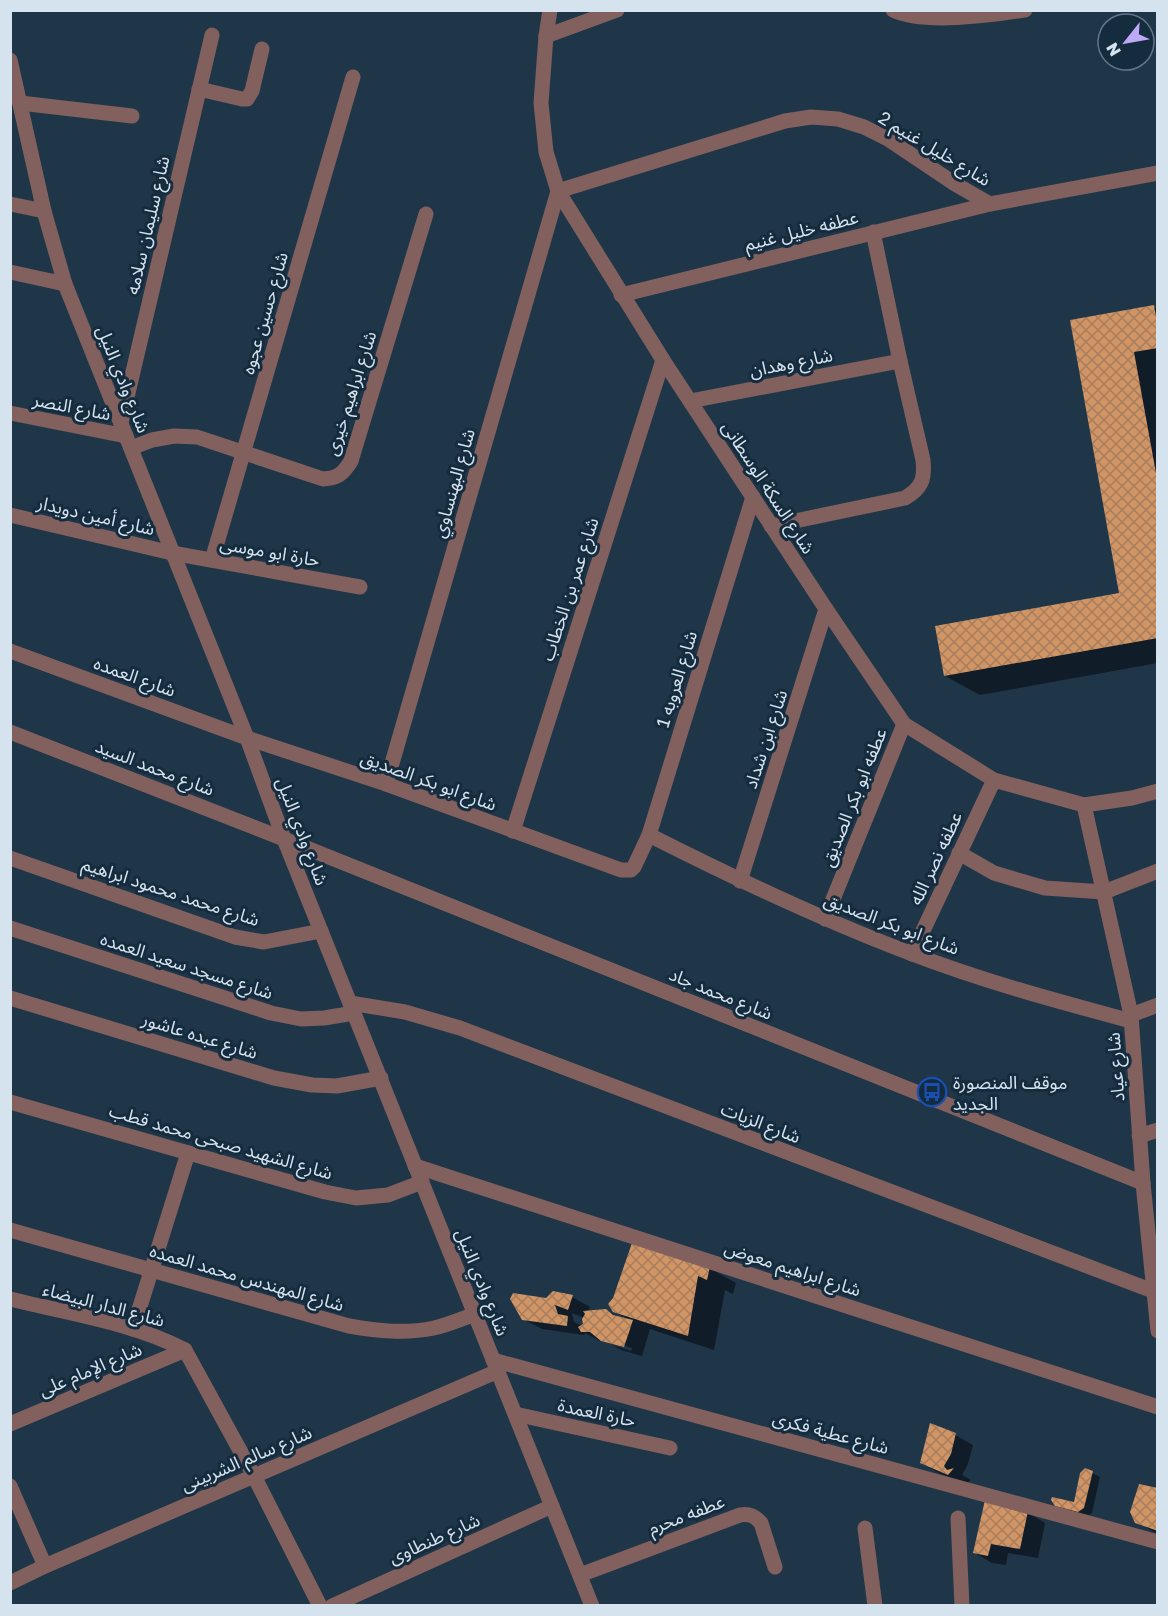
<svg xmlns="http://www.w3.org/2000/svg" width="1168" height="1616" font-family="'Golos Text','Noto Sans Arabic',sans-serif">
	<defs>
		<pattern id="building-cross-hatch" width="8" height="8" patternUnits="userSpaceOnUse" patternTransform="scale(1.5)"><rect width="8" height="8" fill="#d19565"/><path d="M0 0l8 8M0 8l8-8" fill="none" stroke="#a67d5c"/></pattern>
	</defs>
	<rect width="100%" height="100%" fill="#1f3649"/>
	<g fill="#0007" fill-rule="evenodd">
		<polygon points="1153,307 1158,309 1158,663 980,695 945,676 1121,594 1071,322"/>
		<path d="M709 1268 736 1283 733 1294 725 1290 714 1350 650 1329 642 1356 621 1350 612 1345 631 1351 632 1348 602 1339 604 1341H600L585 1333 584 1335 542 1329 523 1319 554 1293 572 1297 590 1307 588 1312 606 1310 621 1319 631 1321 614 1311ZM572 1313 584 1318 585 1324 582 1326 574 1322Z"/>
		<polygon points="955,1435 973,1445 968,1464 962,1475 971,1480 966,1484 939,1473 921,1463"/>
		<polygon points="1092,1473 1100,1477 1092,1513 1087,1516 1065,1510 1056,1505 1075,1504"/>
		<polygon points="1158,1490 1158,1534 1136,1522"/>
		<polygon points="1028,1513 1045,1523 1038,1558 1008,1553 1006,1565 992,1563 975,1553"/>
	</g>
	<g fill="url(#building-cross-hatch)">
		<polygon points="1154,305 1158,328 1158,348 1134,352 1158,484 1158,638 944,676 935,626 1119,593 1070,320"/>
		<polygon points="633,1240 710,1267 707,1280 698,1276 688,1336 613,1312 608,1304 613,1298"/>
		<polygon points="553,1291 573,1295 568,1310 555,1305 558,1314 568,1316 567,1326 522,1320 510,1299 513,1293 546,1298"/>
		<polygon points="606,1309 613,1315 633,1320 624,1347 601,1341 590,1332 581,1332 578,1327 583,1324 582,1319 585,1314 583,1311"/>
		<polygon points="930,1423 956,1433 951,1454 944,1466 947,1470 954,1468 948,1475 920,1463"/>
		<polygon points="1085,1468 1093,1471 1084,1508 1078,1512 1055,1506 1051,1500 1052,1497 1074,1502 1080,1473"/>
		<polygon points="1139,1484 1158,1488 1158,1531 1135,1523 1130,1512"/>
		<polygon points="985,1500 1028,1511 1020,1549 991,1544 988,1556 973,1553"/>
	</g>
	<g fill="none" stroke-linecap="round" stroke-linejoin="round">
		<g stroke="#81605e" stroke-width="15">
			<polyline points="550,10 546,36 541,103 546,152 558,191 663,360 826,609 904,724 994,780 1084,805 1132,798 1158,791"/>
			<path d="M893 10C924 25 991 15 1025 10"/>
			<polyline points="546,36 617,10"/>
			<polyline points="10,60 44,211 65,284 247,738 284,839 592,1606"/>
			<polyline points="199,89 242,99 247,99 252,91 262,49"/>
			<polyline points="20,103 132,116"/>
			<polyline points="10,204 44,211"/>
			<polyline points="10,272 65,284"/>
			<polyline points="621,295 990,204"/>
			<polyline points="690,401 900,361"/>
			<polyline points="10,413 126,436"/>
			<polyline points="121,423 212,35"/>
			<path d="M131 448 152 440 174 436 197 437 323 479C338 478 343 474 351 461L426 214"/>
			<polyline points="10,515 172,553 360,587"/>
			<path d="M771 526 905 498C922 488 925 479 923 460L900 361 873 232"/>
			<polyline points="212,560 353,77"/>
			<polyline points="10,651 247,738 386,784 621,870 631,870 634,867 649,835 753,497"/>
			<polyline points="10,732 284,839 1143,1183"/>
			<polyline points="386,784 558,191 785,121 811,117 838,119 864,127 888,139 955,184 990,204 1158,173"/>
			<polyline points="1084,805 1131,1015 1143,1183 1158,1331"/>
			<polyline points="513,831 663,360"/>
			<path d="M649 835C734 878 820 919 910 953 982 981 1057 1001 1131 1021"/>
			<polyline points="959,853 994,873 1045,888 1104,892 1158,871"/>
			<polyline points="10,858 235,937 264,942 321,931"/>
			<polyline points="740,881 826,609"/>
			<polyline points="825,919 904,724"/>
			<polyline points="10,928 271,1013 301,1019 324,1018 354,1013"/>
			<polyline points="912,954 994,780"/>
			<polyline points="10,998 274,1078 312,1085 337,1086 381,1078"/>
			<polyline points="350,1003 405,1012 460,1028 1153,1291"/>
			<polyline points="1131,1015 1158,1005"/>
			<polyline points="10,1102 325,1192 356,1198 388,1195 422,1182"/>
			<polyline points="1139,1136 1158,1130"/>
			<polyline points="415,1166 1158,1407"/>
			<path d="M10 1230 349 1326C378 1331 405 1334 434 1328 448 1325 462 1319 475 1314"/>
			<path d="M10 1299C67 1313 134 1323 185 1350L254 1476 320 1606"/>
			<polyline points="133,1329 188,1153"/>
			<polyline points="493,1360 1158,1542"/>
			<polyline points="515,1414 670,1448"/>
			<polyline points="10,1424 185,1350"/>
			<polyline points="10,1486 45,1566"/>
			<polyline points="958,1518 962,1606"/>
			<polyline points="865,1528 875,1606"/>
			<path d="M580 1575 740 1515C749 1513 755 1516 761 1523L775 1567"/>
			<polyline points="10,1583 45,1566 498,1371"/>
			<polyline points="332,1606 552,1506"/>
		</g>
	</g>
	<defs>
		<g id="bus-ring" transform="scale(1.5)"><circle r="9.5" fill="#152c3f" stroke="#1a4fb4" stroke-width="1.5"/><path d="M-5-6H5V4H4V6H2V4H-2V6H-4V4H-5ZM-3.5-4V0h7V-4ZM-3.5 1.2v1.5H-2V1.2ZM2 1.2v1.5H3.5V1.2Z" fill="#1a4fb4"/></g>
	</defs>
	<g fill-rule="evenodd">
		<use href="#bus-ring" x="932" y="1092"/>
	</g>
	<g text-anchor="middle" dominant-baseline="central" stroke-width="6" stroke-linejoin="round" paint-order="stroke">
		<g font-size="18" fill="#d5e3ef" stroke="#152c3f">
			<text transform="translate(935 148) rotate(31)">شارع خليل غنيم 2</text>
			<text transform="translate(147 225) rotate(-77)">شارع سليمان سلامه</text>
			<text transform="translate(801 230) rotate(-14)">عطفه خليل غنيم</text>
			<text transform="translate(264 313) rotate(-74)">شارع حسين عجوه</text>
			<text transform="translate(791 362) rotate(-11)">شارع وهدان</text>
			<text transform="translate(124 379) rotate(68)">شارع وادي النيل</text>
			<text transform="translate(350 393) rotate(-72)">شارع ابراهيم خيرى</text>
			<text transform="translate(72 406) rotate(11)">شارع النصر</text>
			<text transform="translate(453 483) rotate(-74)">شارع البهنساوي</text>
			<text transform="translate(769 487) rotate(57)">شارع السكة الوسطانى</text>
			<text transform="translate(96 515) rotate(13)">شارع أمين دويدار</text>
			<text transform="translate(270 551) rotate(10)">حارة ابو موسى</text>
			<text transform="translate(569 589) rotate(-72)">شارع عمر بن الخطاب</text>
			<text transform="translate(135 676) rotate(20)">شارع العمده</text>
			<text transform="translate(676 679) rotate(-73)">شارع العروبه 1</text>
			<text transform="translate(765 739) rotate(-72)">شارع ابن شداد</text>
			<text transform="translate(155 767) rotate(21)">شارع محمد السيد</text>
			<text transform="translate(429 780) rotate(20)">شارع ابو بكر الصديق</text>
			<text transform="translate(853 797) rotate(-68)">عطفه ابو بكر الصديق</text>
			<text transform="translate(303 831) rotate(69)">شارع وادي النيل</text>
			<text transform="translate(935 858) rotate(-65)">عطفه نصر الله</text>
			<text transform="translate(171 891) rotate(18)">شارع محمد محمود ابراهيم</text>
			<text transform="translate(892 923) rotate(21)">شارع ابو بكر الصديق</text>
			<text transform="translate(187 965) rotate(18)">شارع مسجد سعيد العمده</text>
			<text transform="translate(721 993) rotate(22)">شارع محمد جاد</text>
			<text transform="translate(200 1035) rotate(17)">شارع عبده عاشور</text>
			<text transform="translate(1115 1067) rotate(-94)">شارع عياد</text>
			<text transform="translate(761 1122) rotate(21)">شارع الزيات</text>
			<text transform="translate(221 1141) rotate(16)">شارع الشهيد صبحى محمد قطب</text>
			<text transform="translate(793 1268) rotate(18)">شارع ابراهيم معوض</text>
			<text transform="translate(247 1277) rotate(16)">شارع المهندس محمد العمده</text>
			<text transform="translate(483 1282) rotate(68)">شارع وادي النيل</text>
			<text transform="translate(104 1304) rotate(15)">شارع الدار البيضاء</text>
			<text transform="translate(90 1369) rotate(-23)">شارع الإمام على</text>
			<text transform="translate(597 1412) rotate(12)">حارة العمدة</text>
			<text transform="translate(831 1432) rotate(15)">شارع عطية فكرى</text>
			<text transform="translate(246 1458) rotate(-23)">شارع سالم الشربينى</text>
			<text transform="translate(686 1514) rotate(-21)">عطفه محرم</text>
			<text transform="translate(434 1538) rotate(-24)">شارع طنطاوى</text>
		</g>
		<g font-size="18" fill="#d5e3ef" stroke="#152c3f" text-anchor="start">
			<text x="953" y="1082">موقف المنصورة<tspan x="953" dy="21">الجديد</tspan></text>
		</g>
	</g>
	<rect width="1168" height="1616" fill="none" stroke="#d5e3ef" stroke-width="24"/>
	<g transform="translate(1126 42) rotate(239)"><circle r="28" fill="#152c3f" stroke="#627585" stroke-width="1.5"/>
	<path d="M0-4.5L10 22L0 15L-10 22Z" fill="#bda9f5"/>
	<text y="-9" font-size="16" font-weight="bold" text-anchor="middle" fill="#d5e3ef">N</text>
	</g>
</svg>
